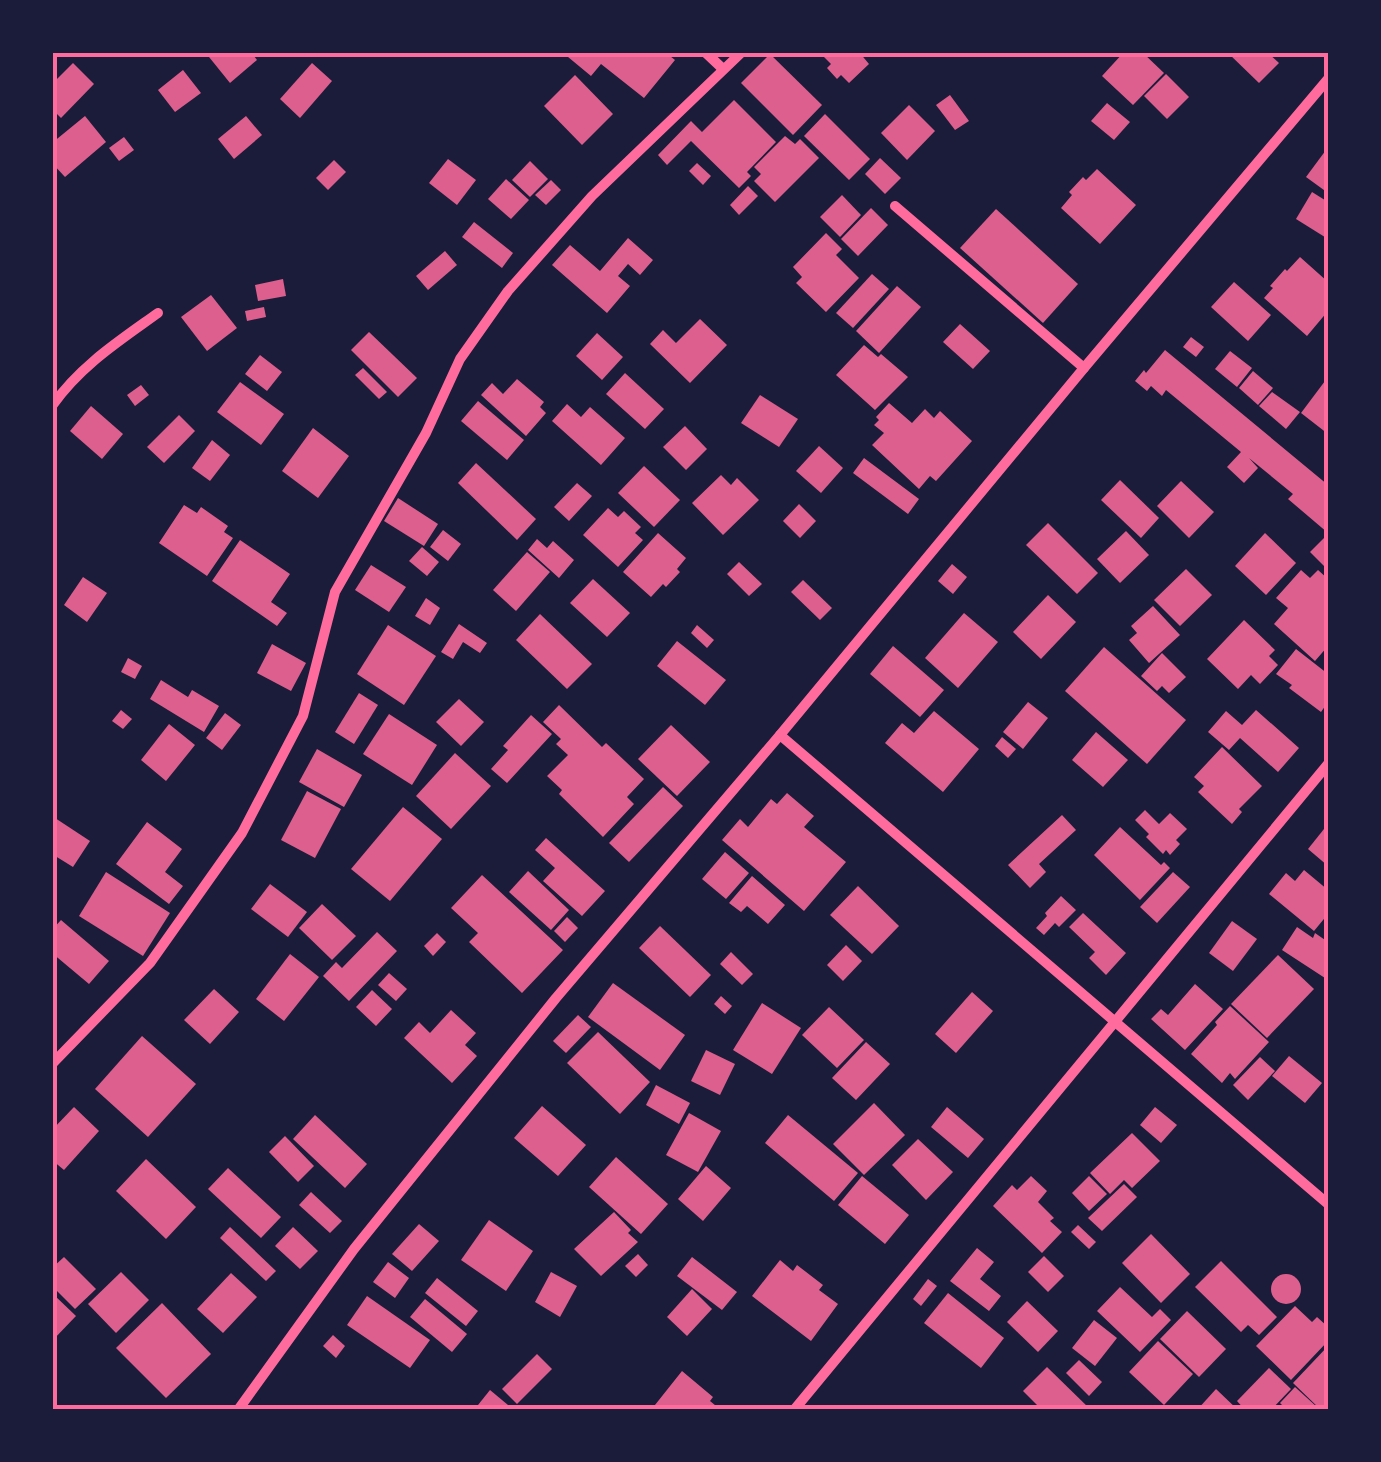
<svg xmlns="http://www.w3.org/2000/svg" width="1381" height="1462" font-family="'Golos Text',sans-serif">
	<rect width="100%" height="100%" fill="#1b1b3a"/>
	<g fill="#dd5f8e">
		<polygon points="205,52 251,52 257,60 230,83"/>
		<polygon points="562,52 665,52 675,60 644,98 601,64 591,76"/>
		<polygon points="827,52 859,52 869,64 849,83 841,75 837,79 827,68 831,64 823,56"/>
		<polygon points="1124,52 1142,52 1164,73 1133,105 1102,76"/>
		<polygon points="1227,52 1267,52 1279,63 1259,83"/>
		<polygon points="770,54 822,105 793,135 741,83"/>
		<polygon points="73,63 94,84 61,118 52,109 52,84"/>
		<polygon points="312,63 332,81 300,118 280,99"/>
		<polygon points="183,70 201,93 175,112 158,90"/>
		<polygon points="1166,74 1189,97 1167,119 1144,96"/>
		<polygon points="575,75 613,114 582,145 544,106"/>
		<polygon points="950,95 969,121 955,130 936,105"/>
		<polygon points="734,100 776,142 747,172 751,176 739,188 691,141 667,165 658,155 691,121 702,132"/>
		<polygon points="1107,103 1130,122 1114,140 1091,121"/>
		<polygon points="909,105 935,131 907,160 881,133"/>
		<polygon points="825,114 870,159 849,180 804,136"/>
		<polygon points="85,116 106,142 65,177 52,163 52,143"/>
		<polygon points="246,116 262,135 234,159 218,139"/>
		<polygon points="785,136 795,144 800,139 819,158 775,202 754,181 761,174 754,167"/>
		<polygon points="124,137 134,150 119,161 109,148"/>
		<polygon points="1326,150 1328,151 1328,193 1306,177"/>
		<polygon points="880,158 901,178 885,194 865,174"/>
		<polygon points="448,159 476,180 457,205 429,183"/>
		<polygon points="334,160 346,172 328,190 316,178"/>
		<polygon points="530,161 548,179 530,197 512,180"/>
		<polygon points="697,163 711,176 703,185 689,171"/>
		<polygon points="1097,169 1136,205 1100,244 1061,208 1072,195 1069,192 1083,177 1086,180"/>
		<polygon points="506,179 529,200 511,219 488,199"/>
		<polygon points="551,180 561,190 546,205 535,195"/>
		<polygon points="748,186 758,196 739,215 730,205"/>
		<polygon points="1312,192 1328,202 1328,239 1296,219"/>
		<polygon points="842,195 861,215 840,237 820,217"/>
		<polygon points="871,208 888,225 858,256 841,239"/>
		<polygon points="996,209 1078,284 1043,323 960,248"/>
		<polygon points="474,222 513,253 502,268 462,237"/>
		<polygon points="826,233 842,249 836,255 859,278 826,312 796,283 802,277 793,267"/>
		<polygon points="628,238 653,260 640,275 628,264 618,276 630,286 607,313 552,265 570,245 600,271"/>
		<polygon points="445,251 457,265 428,290 416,276"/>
		<polygon points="1300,257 1328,282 1328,311 1307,336 1264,298 1273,288 1270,286 1285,269 1287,271"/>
		<polygon points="872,274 889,289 853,328 836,313"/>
		<polygon points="283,279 286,296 258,301 255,285"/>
		<polygon points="1234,282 1271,315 1248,341 1211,307"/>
		<polygon points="897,286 921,307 879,353 856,331"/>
		<polygon points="211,295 237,328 207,351 181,317"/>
		<polygon points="264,307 266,317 247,321 245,311"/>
		<polygon points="700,319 727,345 690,383 650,344 663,330 676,343"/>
		<polygon points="960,324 990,351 973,369 943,342"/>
		<polygon points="369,332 417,378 398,397 351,350"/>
		<polygon points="597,333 623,357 602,380 576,356"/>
		<polygon points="1191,337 1204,347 1196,357 1183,347"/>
		<polygon points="864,345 878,357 881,354 908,377 875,410 836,375"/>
		<polygon points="1165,350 1328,485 1328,533 1288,499 1293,494 1249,458 1258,468 1244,483 1227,467 1241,452 1166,390 1162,396 1151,386 1147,391 1135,381 1144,370 1146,373"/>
		<polygon points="1230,351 1252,368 1237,387 1215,369"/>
		<polygon points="260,355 282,372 267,391 245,374"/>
		<polygon points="363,368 387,392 379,399 355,375"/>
		<polygon points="1253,371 1273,388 1258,405 1239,388"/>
		<polygon points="625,373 664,409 645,429 606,394"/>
		<polygon points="1328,377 1328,434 1301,413"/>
		<polygon points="517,379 544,402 540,407 546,413 526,436 481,395 492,383 503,394"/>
		<polygon points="240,382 284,414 261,445 217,412"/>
		<polygon points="141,385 149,395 135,406 127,395"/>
		<polygon points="1272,392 1300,412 1286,429 1259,406"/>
		<polygon points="760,395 798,419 779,447 741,423"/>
		<polygon points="478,401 524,440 507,460 461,421"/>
		<polygon points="889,403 912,423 925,409 934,418 940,411 972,441 936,481 930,476 919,489 872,445 884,433 874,425 879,420 876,417"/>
		<polygon points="567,404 581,417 590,407 625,438 601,465 552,421"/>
		<polygon points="91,406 123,434 102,459 70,431"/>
		<polygon points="179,415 195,431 164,463 147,447"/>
		<polygon points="685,426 707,449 686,470 663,447"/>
		<polygon points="313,428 349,456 318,498 282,471"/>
		<polygon points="212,440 230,455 210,481 192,468"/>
		<polygon points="819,446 843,468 821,493 796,471"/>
		<polygon points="864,458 919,499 908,514 853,473"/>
		<polygon points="476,463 536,519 517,540 458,483"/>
		<polygon points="644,466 680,500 654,527 618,493"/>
		<polygon points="721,475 731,485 737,478 759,500 723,535 692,503"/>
		<polygon points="1120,480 1159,518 1141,538 1101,500"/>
		<polygon points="1181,481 1214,512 1189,538 1157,506"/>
		<polygon points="577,483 592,496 569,521 554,507"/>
		<polygon points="398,498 438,524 424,546 384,521"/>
		<polygon points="799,504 816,521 800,538 783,521"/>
		<polygon points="184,505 197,513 201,507 228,526 224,532 233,538 207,576 159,543"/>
		<polygon points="608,508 618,517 624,511 641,527 635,533 643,540 618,567 583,535"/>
		<polygon points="1048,523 1098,573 1077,594 1026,545"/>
		<polygon points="443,530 461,544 448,561 430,547"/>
		<polygon points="1126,531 1149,555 1120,583 1097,559"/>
		<polygon points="658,533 686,558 677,569 680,572 666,587 663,584 651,597 623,572"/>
		<polygon points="1265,533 1296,563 1266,595 1235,566"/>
		<polygon points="1328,534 1328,570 1310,552"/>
		<polygon points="537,539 547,548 553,541 574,560 559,578 528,550"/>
		<polygon points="240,540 290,574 271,602 287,613 277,626 212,581"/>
		<polygon points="422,547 439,562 427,576 409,561"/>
		<polygon points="527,552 550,572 516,611 493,590"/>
		<polygon points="739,562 762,584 749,596 727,574"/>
		<polygon points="952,564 967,577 953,594 938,581"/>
		<polygon points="371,565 406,587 389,612 355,590"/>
		<polygon points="1186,569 1212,595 1180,626 1154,600"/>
		<polygon points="1301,570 1310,578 1318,570 1328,579 1328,646 1315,661 1274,624 1288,608 1276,598"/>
		<polygon points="83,577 107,593 87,622 64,605"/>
		<polygon points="593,579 630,613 607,637 570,603"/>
		<polygon points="803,580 832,608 820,620 791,592"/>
		<polygon points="1048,595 1076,622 1041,659 1013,632"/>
		<polygon points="426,598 440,608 430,625 415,616"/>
		<polygon points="1153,606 1180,635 1149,663 1129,640 1137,633 1131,626"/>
		<polygon points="964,613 998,642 958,688 925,658"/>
		<polygon points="540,614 592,664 567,689 516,640"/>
		<polygon points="1244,620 1275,650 1269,656 1278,665 1260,684 1251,675 1238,689 1207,659"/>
		<polygon points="459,624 487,643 480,653 463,642 453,659 441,652"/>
		<polygon points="388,625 436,656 404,705 357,674"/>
		<polygon points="697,625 714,640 707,648 691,633"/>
		<polygon points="677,641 726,680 705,705 657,666"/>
		<polygon points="272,644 306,663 291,691 257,673"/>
		<polygon points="893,646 944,690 920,717 870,674"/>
		<polygon points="1104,647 1186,720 1147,764 1065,691"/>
		<polygon points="1296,649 1328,674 1328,702 1321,712 1289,688 1292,685 1276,674"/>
		<polygon points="1162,653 1186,677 1169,693 1162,686 1157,691 1141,676"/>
		<polygon points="128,658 142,666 135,679 121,672"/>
		<polygon points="161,680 188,697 192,690 219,706 204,732 150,699"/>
		<polygon points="359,693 378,705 354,744 335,732"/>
		<polygon points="459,699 484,722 461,746 436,722"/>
		<polygon points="1028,702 1048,718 1023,749 1003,732"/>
		<polygon points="559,705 602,747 606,743 644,779 627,797 634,804 603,837 559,794 562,790 547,776 568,755 556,744 561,739 543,722"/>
		<polygon points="121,710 132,719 123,729 112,721"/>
		<polygon points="1256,710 1299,748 1278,772 1240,738 1229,750 1208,732 1226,711 1242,725"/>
		<polygon points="934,711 979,749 943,792 885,743 902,723 914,733"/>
		<polygon points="225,713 241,725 222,750 206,738"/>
		<polygon points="389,714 437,745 412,785 363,754"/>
		<polygon points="531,715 552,734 507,783 491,769 508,750 503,746"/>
		<polygon points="169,724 195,745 166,781 141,760"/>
		<polygon points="671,725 710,762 677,796 638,759"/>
		<polygon points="1096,732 1128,760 1103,787 1072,760"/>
		<polygon points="1002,737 1016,749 1008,758 995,746"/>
		<polygon points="1222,747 1262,786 1239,809 1242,812 1232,824 1198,792 1204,786 1194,777"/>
		<polygon points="317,749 362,775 344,807 299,782"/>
		<polygon points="455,753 491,786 451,829 416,796"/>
		<polygon points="663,787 683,806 629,862 609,843"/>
		<polygon points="307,791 341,809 315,858 281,840"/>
		<polygon points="787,793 814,816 804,827 846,862 804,911 722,840 740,819 748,827 771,799 777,804"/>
		<polygon points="403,807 442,839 390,901 351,869"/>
		<polygon points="1145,810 1159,824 1170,813 1187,829 1176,840 1180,844 1170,855 1166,850 1163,854 1146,837 1149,834 1135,820"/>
		<polygon points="1062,815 1076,830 1039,864 1046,872 1030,888 1008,865"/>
		<polygon points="52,816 90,841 73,867 52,854"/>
		<polygon points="147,822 182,849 165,872 183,886 169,904 116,864"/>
		<polygon points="1328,824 1328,866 1308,849"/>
		<polygon points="1120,827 1161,865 1164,862 1170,868 1140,900 1094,855"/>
		<polygon points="546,838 605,891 582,916 543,881 555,868 535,850"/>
		<polygon points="725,852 749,873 726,899 702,879"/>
		<polygon points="1304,870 1328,890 1328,914 1314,931 1269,894 1286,873 1295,881"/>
		<polygon points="528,871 569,910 551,930 509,892"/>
		<polygon points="106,872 170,913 143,956 79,916"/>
		<polygon points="1173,872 1190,887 1157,923 1140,907"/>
		<polygon points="482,875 563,950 522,993 469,942 478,933 451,908"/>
		<polygon points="752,876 785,905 768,924 747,906 741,912 729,903"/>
		<polygon points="270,884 307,912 288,937 251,909"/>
		<polygon points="858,886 899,926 872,954 830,915"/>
		<polygon points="1061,896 1076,910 1059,927 1055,923 1044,935 1036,928 1047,916 1045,913"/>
		<polygon points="322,904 356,936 332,960 299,928"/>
		<polygon points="1083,913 1126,953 1106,975 1089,958 1095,952 1069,927"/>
		<polygon points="567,917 578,928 565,942 554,931"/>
		<polygon points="61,920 109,961 89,984 52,953 52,930"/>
		<polygon points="1232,921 1257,939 1233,971 1209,953"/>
		<polygon points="660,926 711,975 690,997 639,948"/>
		<polygon points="1297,927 1313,938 1315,933 1328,942 1328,980 1282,950"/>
		<polygon points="377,932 397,951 349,1001 323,976 336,962 342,968"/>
		<polygon points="437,933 446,942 433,956 424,946"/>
		<polygon points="846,945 862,961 843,981 827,965"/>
		<polygon points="731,952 753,974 742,985 720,964"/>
		<polygon points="290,954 319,977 284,1021 256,999"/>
		<polygon points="1278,955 1314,989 1267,1038 1231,1004"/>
		<polygon points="389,973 407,989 396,1001 378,985"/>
		<polygon points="613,983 685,1035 660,1070 588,1017"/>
		<polygon points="1195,984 1223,1009 1185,1050 1151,1019 1161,1009 1168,1015"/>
		<polygon points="214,989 239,1012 210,1044 184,1020"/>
		<polygon points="372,990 392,1009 376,1026 356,1007"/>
		<polygon points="972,992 993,1011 956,1053 935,1034"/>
		<polygon points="721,996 732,1006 725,1014 714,1004"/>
		<polygon points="762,1003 801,1028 772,1074 733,1050"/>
		<polygon points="1230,1006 1269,1042 1235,1079 1230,1073 1222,1083 1191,1054 1217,1025 1215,1022"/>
		<polygon points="829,1007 864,1040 837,1068 802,1035"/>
		<polygon points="451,1010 476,1033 465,1045 477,1056 452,1083 404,1038 419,1022 430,1033"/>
		<polygon points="578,1015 591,1027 566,1053 553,1041"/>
		<polygon points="598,1032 650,1082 620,1114 567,1063"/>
		<polygon points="142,1036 196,1084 148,1137 95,1089"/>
		<polygon points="866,1042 890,1064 856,1100 832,1078"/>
		<polygon points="706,1050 735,1064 720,1095 691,1081"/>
		<polygon points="1289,1056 1322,1083 1305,1103 1272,1076"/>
		<polygon points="1260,1057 1275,1071 1248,1100 1233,1085"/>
		<polygon points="656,1085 690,1103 679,1124 646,1105"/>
		<polygon points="874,1103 905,1135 864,1175 833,1144"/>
		<polygon points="542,1106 586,1145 558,1176 514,1138"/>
		<polygon points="74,1107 99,1131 64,1170 52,1160 52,1130"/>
		<polygon points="947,1107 984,1139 968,1158 931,1127"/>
		<polygon points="1155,1107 1177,1125 1161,1143 1140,1125"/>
		<polygon points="689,1113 721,1131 698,1172 666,1155"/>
		<polygon points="315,1115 367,1164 345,1188 293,1139"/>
		<polygon points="788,1115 858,1173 834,1201 765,1143"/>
		<polygon points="1132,1133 1160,1161 1132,1188 1124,1180 1110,1194 1090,1173"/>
		<polygon points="285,1136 314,1166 298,1182 269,1152"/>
		<polygon points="918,1139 953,1172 926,1200 892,1165"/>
		<polygon points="616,1157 668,1204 641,1234 589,1187"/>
		<polygon points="146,1159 196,1207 166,1239 116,1191"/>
		<polygon points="706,1166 731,1188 703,1221 678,1199"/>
		<polygon points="228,1168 281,1217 261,1238 208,1189"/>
		<polygon points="862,1176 909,1215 885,1244 838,1205"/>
		<polygon points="1031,1176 1047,1191 1038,1202 1054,1218 1050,1221 1062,1232 1042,1253 993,1206 1012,1185 1017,1190"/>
		<polygon points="1089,1176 1107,1194 1089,1211 1072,1193"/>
		<polygon points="1124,1184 1137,1197 1102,1231 1088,1218"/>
		<polygon points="311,1192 342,1221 330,1233 299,1205"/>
		<polygon points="614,1212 631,1230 628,1233 638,1242 601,1276 574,1249"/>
		<polygon points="489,1220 533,1251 506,1291 461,1260"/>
		<polygon points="419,1224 439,1241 412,1271 392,1254"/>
		<polygon points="1078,1225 1096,1242 1089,1249 1071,1232"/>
		<polygon points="230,1227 276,1271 266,1281 220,1238"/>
		<polygon points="293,1227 318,1251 300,1269 275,1246"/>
		<polygon points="1151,1234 1190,1274 1161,1303 1122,1263"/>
		<polygon points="977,1248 994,1262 980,1279 1001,1296 989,1311 950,1281"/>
		<polygon points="638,1254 648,1265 636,1277 625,1266"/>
		<polygon points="1044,1256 1064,1276 1048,1292 1028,1272"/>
		<polygon points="64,1257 96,1289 75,1309 52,1286 52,1268"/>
		<polygon points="692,1257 737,1292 722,1310 677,1276"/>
		<polygon points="780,1260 793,1271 797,1265 823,1285 819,1290 838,1304 811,1341 752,1296"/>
		<polygon points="1221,1261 1277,1317 1259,1335 1248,1325 1241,1332 1195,1287"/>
		<polygon points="388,1262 409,1278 395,1298 373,1282"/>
		<polygon points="121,1272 149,1300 116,1333 88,1304"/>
		<polygon points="551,1272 577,1286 560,1317 535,1302"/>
		<polygon points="231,1273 257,1297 223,1333 197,1309"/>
		<circle cx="1286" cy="1289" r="15"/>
		<polygon points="437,1278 478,1311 466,1326 425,1293"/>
		<polygon points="928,1279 937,1286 921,1306 913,1299"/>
		<polygon points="1120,1287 1152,1317 1160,1309 1171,1320 1140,1352 1097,1311"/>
		<polygon points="692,1289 712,1309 687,1336 667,1317"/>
		<polygon points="52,1293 76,1316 52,1341"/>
		<polygon points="948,1293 1004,1338 981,1368 924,1323"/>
		<polygon points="367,1296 430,1340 410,1368 347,1325"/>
		<polygon points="425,1299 467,1334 452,1352 410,1317"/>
		<polygon points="1027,1301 1058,1331 1038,1352 1007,1322"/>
		<polygon points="162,1303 211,1354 166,1398 116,1348"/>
		<polygon points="1295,1306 1312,1322 1317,1317 1328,1327 1328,1341 1291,1380 1256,1346"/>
		<polygon points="1187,1311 1226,1349 1199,1377 1160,1339"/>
		<polygon points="1094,1320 1117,1338 1095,1366 1072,1348"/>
		<polygon points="333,1335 345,1346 336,1358 323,1346"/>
		<polygon points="1158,1341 1193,1374 1164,1405 1129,1372"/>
		<polygon points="1328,1346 1328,1410 1321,1410 1293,1383"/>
		<polygon points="537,1354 552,1369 517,1404 502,1389"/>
		<polygon points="1079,1360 1102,1382 1089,1396 1066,1373"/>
		<polygon points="1047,1367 1091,1410 1042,1410 1023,1391"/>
		<polygon points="1269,1368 1291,1389 1271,1410 1245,1410 1237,1401"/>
		<polygon points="682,1371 713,1397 710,1401 721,1410 651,1410"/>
		<polygon points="1295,1387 1317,1407 1315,1410 1287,1410 1280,1403"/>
		<polygon points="1216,1389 1238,1410 1197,1410"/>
		<polygon points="490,1390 508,1405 505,1410 474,1410"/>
	</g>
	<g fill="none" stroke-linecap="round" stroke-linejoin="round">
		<g stroke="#ff6b9d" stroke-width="10">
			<polyline points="705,52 723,69"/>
			<polyline points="895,206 1084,368"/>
			<path d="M52 406C80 366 119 341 158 313"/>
			<polyline points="780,735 1328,1204"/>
			<polyline points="52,1064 150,963 242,833 303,716 335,592 426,433 460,359 508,291 592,196 742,52"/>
			<polyline points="238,1410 354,1249 556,998 780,735 1084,368 1328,79"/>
			<polyline points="794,1410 1328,764"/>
		</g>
	</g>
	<rect width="1381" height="1462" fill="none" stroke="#1b1b3a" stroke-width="110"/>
	<rect x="55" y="55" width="1271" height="1352" fill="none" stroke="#ff6b9d" stroke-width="4"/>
</svg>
